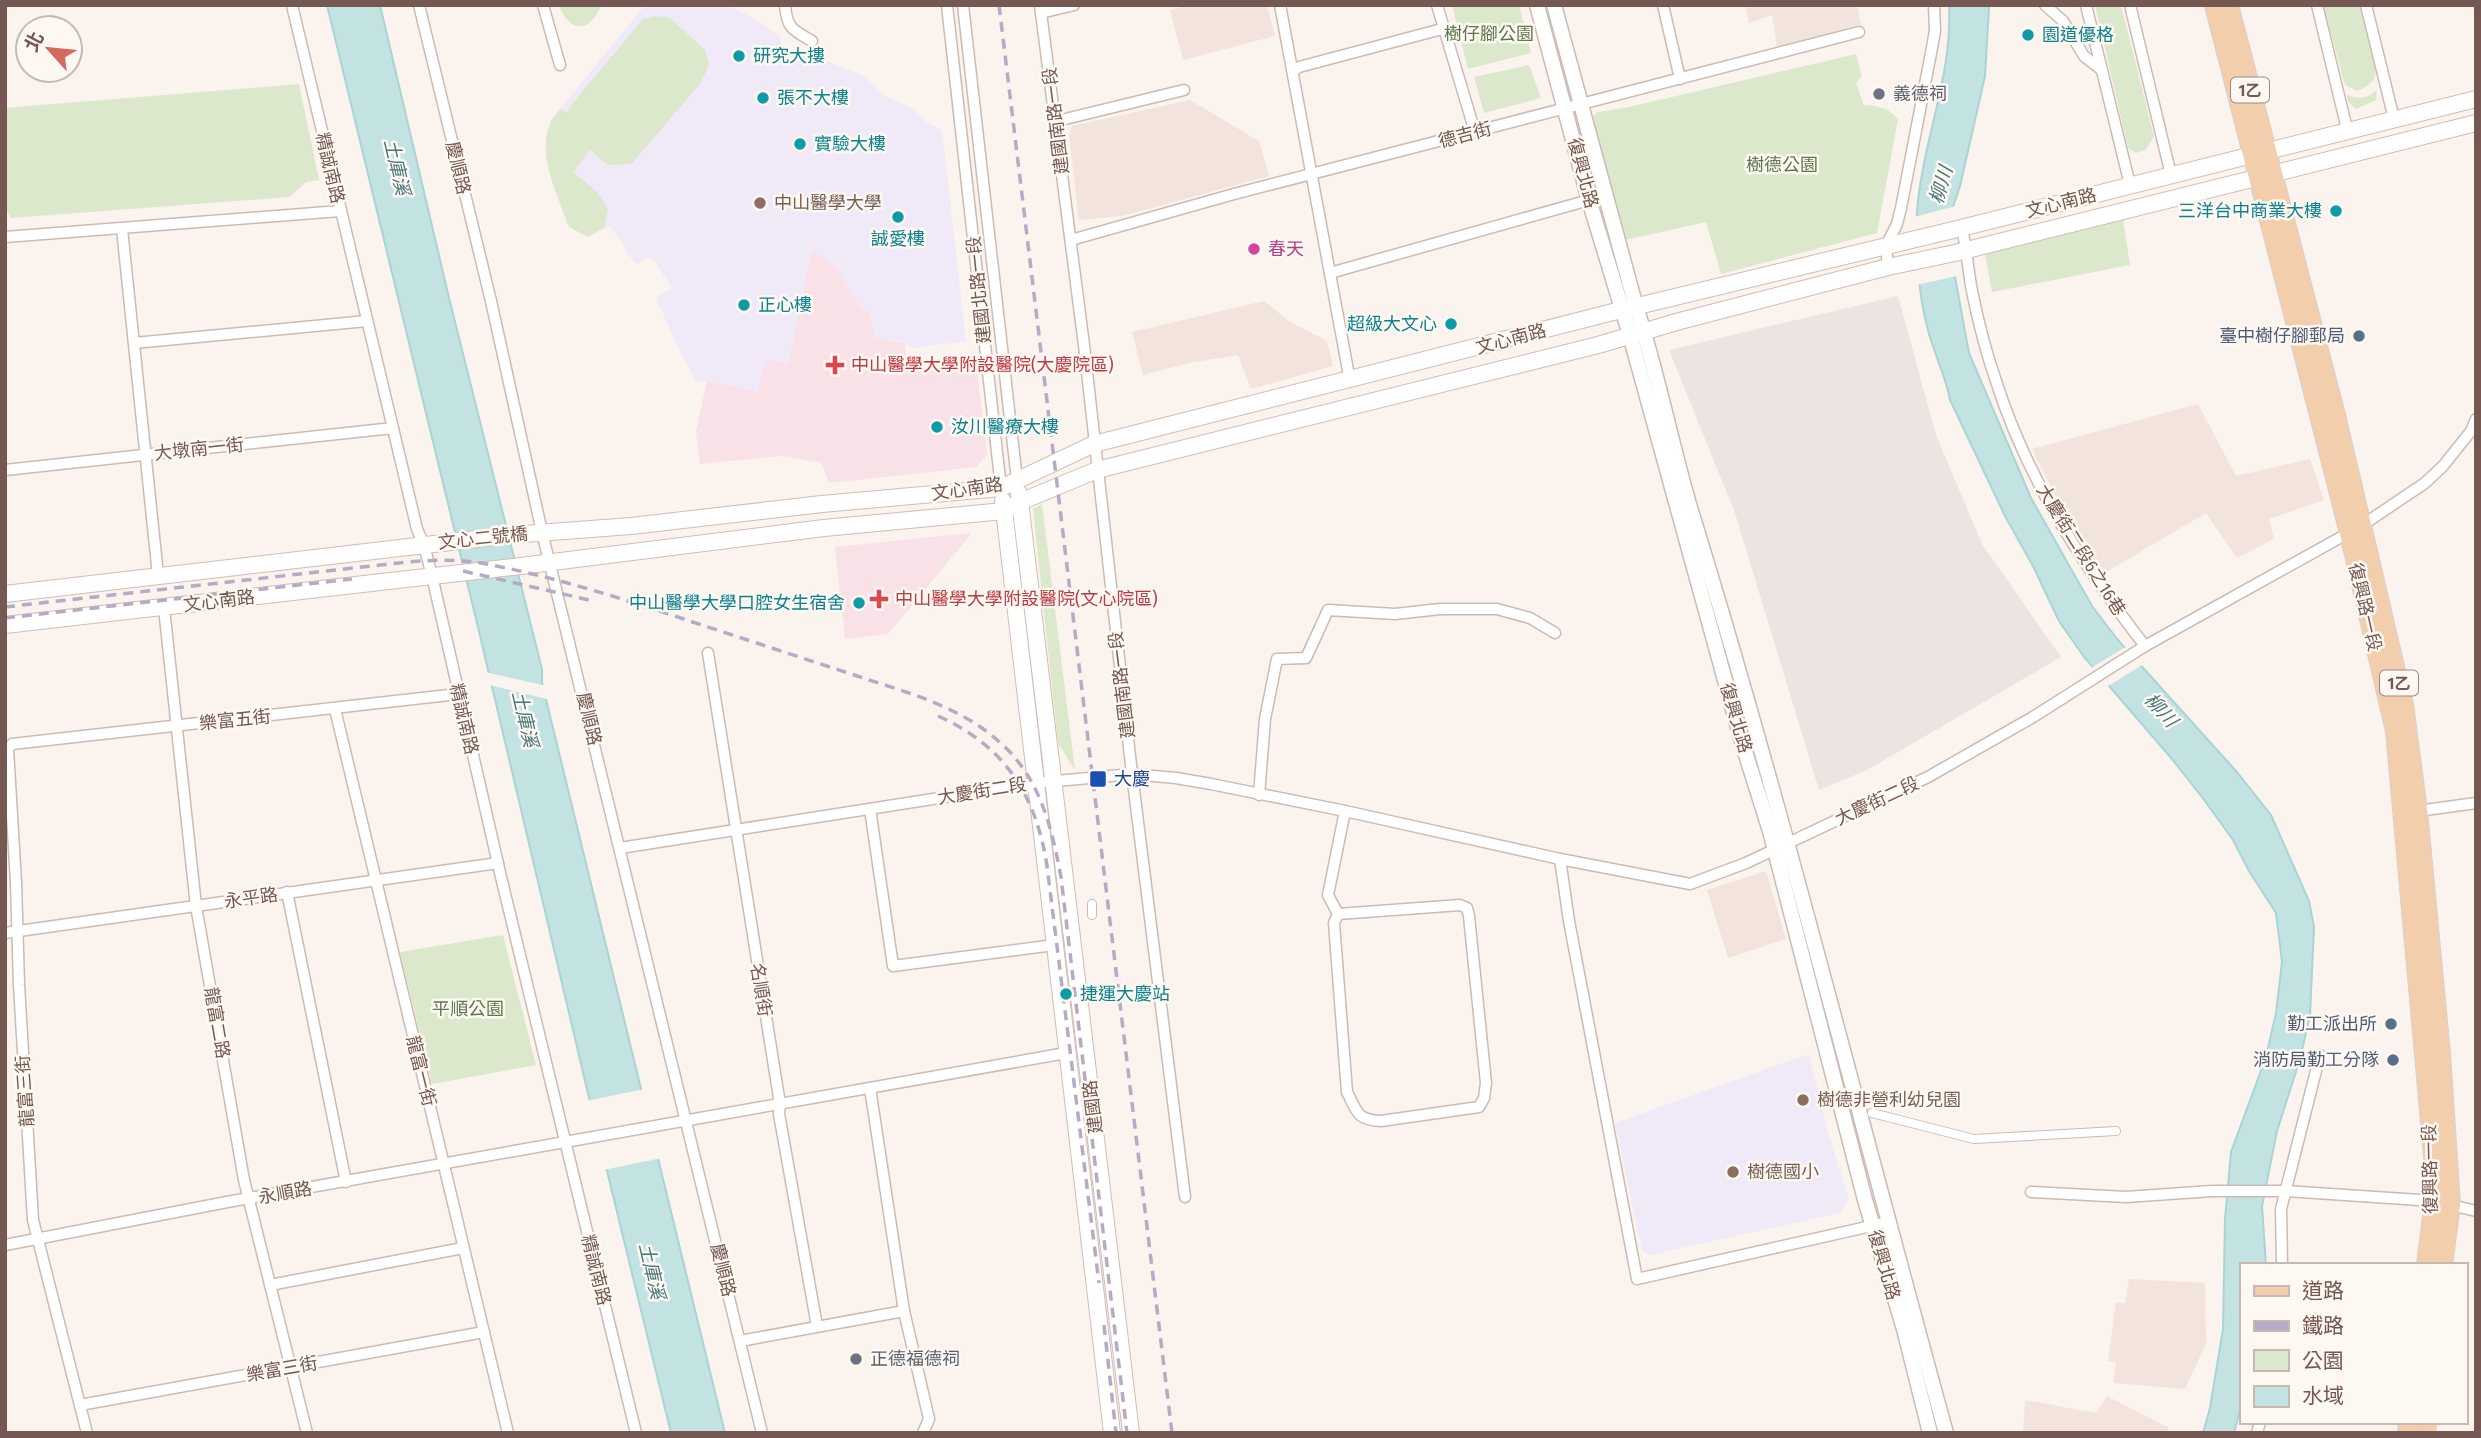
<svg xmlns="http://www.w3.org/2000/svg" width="2481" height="1438" font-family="'Fira Sans Condensed','Noto Sans TC',sans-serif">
	<rect width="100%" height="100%" fill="#fbf3ed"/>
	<g fill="#f2e4dc">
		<polygon points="1190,5 1267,5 1275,36 1183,60 1170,10"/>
		<polygon points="1745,5 1857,5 1861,24 1777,48 1772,15 1749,23"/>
		<polygon points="1190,100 1259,141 1269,176 1122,216 1079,220 1069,135 1072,126"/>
		<polygon points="1264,301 1290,322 1327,341 1333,366 1251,389 1238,355 1193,362 1143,375 1132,332"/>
		<polygon points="2198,404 2236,476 2310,459 2324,500 2269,519 2274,539 2237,558 2206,513 2096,578 2032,449"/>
		<polygon points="1766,871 1786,939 1728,958 1707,890"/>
		<polygon points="2129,1279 2205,1283 2206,1344 2185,1389 2113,1383 2116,1363 2108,1361 2116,1302 2125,1304"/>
		<polygon points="2107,1396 2169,1428 2167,1433 2023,1433 2025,1400 2096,1413"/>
	</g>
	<polygon fill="#ebe4e1" points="1898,296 1936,435 1982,544 2061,657 1867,770 1819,790 1735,513 1669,350"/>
	<g fill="#f0e9f8">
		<polygon points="645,5 728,5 758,21 780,36 782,47 814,63 814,56 864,76 885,96 910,107 928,123 942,130 966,341 913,348 903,342 873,338 863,310 838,270 812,249 788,364 758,392 707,381 696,381 682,356 656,298 672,288 653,259 648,257 637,264 626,253 625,247 610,226 594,233 551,152 550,121"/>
		<polygon points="1809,1054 1829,1136 1849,1199 1840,1213 1649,1255 1642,1250 1615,1123"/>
	</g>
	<g fill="#f8e1e7">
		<polygon points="812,249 838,270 863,310 870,313 874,338 905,343 907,371 947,366 972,367 977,370 987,455 976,467 829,483 822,463 782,456 700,464 696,432 707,381 758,392 766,360 788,364"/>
		<polygon points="972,533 888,634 845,639 835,547"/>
	</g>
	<g fill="#dce8cc">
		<path d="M559 5H602C600 8 598 12 596 15 583 36 565 25 559 5Z"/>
		<polygon points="1452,5 1519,5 1531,53 1468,69"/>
		<polygon points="2095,5 2121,5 2154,136 2146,150 2136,153 2128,148"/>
		<path d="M2323 5H2360C2364 21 2380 63 2375 77 2372 84 2364 88 2358 91L2345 85Z"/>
		<path d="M657 16 670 18 705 50 709 65 700 84 631 164 608 165 590 150 573 172 598 193 608 209 604 228 588 237 569 227C557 192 528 140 561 109L567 113 571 105 643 19Z"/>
		<path d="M1856 54 1862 76 1856 83 1864 105C1878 106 1888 107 1898 119L1877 233 1721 274 1706 222 1625 240 1592 117 1598 112 1629 107Z"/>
		<polygon points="1529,65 1541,98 1484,113 1474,77"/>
		<polygon points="299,84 319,180 306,182 290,197 11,218 5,209 5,108"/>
		<path d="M2377 90 2376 100 2356 109 2348 102 2347 95C2360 99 2366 99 2377 90Z"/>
		<polygon points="2123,219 2130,265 1992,292 1985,254"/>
		<polygon points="1042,504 1075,770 1058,743 1033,509"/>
		<polygon points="503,935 536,1065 432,1084 400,952"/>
	</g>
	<g fill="#c3e3e3" stroke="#aad4d4" stroke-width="2">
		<polygon points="327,5 380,5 449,298 542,669 542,683 725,1433 671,1433 586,1085 477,623"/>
		<path d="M1949 5H1989V8L1985 76 1960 186 1946 228 1969 353 2031 498 2092 606 2118 640 2236 771 2271 815 2309 901 2314 927 2310 1015 2300 1059 2277 1131 2262 1206 2266 1265H2241V1406L2234 1433H2203L2210 1408 2223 1329 2225 1219 2231 1152 2266 1057 2276 1013 2282 962 2276 913 2249 871 2233 840 2205 801 2172 759 2084 657 2059 621 2033 566 2005 516 1950 400C1947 382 1940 367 1934 349 1919 309 1915 255 1917 212 1922 142 1953 76 1949 5Z"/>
	</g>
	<g fill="#fbf3ed">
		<polygon points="1956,206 1949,228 1957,276 1917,285 1913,247 1914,217"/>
		<polygon points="2127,646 2144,664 2105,688 2091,668"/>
		<polygon points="485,672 547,686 551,700 489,685"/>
		<polygon points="645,1089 662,1158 603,1170 586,1101"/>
	</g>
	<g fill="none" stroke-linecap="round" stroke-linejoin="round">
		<g stroke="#cdbab3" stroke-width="10">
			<g id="pedestrian">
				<polyline points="1092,904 1092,915"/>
				<polyline points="1872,1113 1974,1139 2116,1131"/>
			</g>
		</g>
		<g stroke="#cdbab3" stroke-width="13">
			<g id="minor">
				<polyline points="292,5 417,529 424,545 432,576 501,877 636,1433"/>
				<polyline points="419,5 491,301 542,532 762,1433"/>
				<polyline points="543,5 560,65"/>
				<path d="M785 5C787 29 793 30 812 41"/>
				<polyline points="947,5 1001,488"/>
				<polyline points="963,5 1017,480"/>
				<polyline points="1040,5 1084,345 1132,774 1185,1197"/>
				<polyline points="1280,5 1350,381"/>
				<polyline points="1437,5 1475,132"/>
				<polyline points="1663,5 1680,79"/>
				<polyline points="2045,5 2063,21 2084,56 2102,70"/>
				<polyline points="2086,5 2130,185"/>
				<polyline points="2130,5 2171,175"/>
				<polyline points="2317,5 2348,133"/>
				<polyline points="2366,5 2394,119"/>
				<polyline points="1041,13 1074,5"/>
				<polyline points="1293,71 1299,67 1442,29"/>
				<polyline points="1057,121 1184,90"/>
				<path d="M1962 228C1966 247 1968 266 1971 286 1977 316 1985 349 1995 378 2026 477 2082 565 2145 646"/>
				<polyline points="122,229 158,575"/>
				<polyline points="5,237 340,211"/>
				<polyline points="1071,240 1234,194 1859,32"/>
				<polyline points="1888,267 1886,246 1897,224 1901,208 1931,53 1935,31 1934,5"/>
				<polyline points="1330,273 1589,200"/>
				<polyline points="134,343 367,321"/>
				<polyline points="5,470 393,428"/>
				<polyline points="164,608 196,906 244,1180 307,1433"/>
				<polyline points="708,653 780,1104 779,1114 817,1326"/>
				<polyline points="335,709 508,1433"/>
				<polyline points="1259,795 1265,719 1277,659 1306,658 1328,610 1395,614 1440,609 1497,609 1530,618 1555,633"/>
				<polyline points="870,809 893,966 1054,945"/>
				<polyline points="2414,815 2418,811 2476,803"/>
				<polyline points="620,848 1035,783 1132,774 1176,778 1211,784 1345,811 1560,859 1690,884 1746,863 1928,777 2033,717 2145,646 2361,526 2425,483 2443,466 2471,431 2476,419"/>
				<polyline points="1560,859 1569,921 1637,1279 1880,1224"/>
				<polyline points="287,892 346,1182"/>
				<path d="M1338 914 1334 923 1347 1092C1357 1111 1356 1120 1381 1121L1479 1107 1484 1098 1486 1083 1469 916 1467 908 1460 905 1338 914 1328 895 1345 811"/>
				<polyline points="5,933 498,863"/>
				<polyline points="870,1088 904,1311"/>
				<polyline points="2031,1192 2126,1197 2212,1191 2286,1191 2434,1201 2476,1211"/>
				<polyline points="5,1245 227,1202 1066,1053"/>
				<polyline points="2282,1265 2281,1209 2320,1055"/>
				<polyline points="270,1285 463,1248"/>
				<polyline points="740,1341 904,1311 929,1419 923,1433"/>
				<polyline points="80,1405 484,1332"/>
				<polyline points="87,1433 33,1220 19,985 16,882 8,749 12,744 458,694"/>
				<polyline points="2257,1433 2260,1422"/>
			</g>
		</g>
		<g stroke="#cdbab3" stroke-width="17">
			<g id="tertiary">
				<polyline points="1537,5 1589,200 1630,335 1742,742 1770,831 1865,1200 1904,1329 1930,1433"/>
				<path d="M1554 5 1636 307C1658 374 1671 444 1691 511 1785 816 1861 1126 1946 1433"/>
			</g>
		</g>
		<g stroke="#d2bcb3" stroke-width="18">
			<g id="secondary">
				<polyline points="1019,493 1131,1433"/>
				<polyline points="1003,501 1112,1433"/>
				<polyline points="5,594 511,535 631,526 822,504 1001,488 1094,444 1613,312 1953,230 2476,99"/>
				<polyline points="5,625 521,566 824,528 1004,511 1020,502 1097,470 1598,345 1680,321 1888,267 1955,253 2476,123"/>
			</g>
		</g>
		<g stroke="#d8d0ce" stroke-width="20">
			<g id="primary">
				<polyline points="2214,5 2349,533 2395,731 2433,1155 2434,1201 2426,1265"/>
				<polyline points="2229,5 2336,415 2404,705 2418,811 2441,1054 2451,1205 2443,1265"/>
				<polyline points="2407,1433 2408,1422"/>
				<polyline points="2426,1433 2427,1422"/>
			</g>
		</g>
		<use href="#pedestrian" stroke="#fff" stroke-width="8"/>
		<use href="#minor" stroke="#fff" stroke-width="10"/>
		<use href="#tertiary" stroke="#fff" stroke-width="14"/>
		<use href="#secondary" stroke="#fff" stroke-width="16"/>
		<use href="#primary" stroke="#f2cead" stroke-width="18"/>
		<g stroke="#b5abc5" stroke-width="3.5" stroke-dasharray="10 7" stroke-linecap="butt">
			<polyline points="999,5 1172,1433"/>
			<polyline points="463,571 589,600"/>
			<path d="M5 607 407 562C432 560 456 559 481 563 575 580 666 614 757 643 792 655 828 666 863 678 913 694 966 709 1005 747 1041 782 1052 829 1061 877L1127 1433"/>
			<polyline points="5,618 352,579"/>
			<path d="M938 716C1005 746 1036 795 1047 866L1099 1283"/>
			<polyline points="1104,1325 1116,1433"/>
		</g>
	</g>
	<g fill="#0f9aa8" stroke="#fef8f3" stroke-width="2.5">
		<circle cx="2028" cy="35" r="7"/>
		<circle cx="739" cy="56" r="7"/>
		<circle cx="763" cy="98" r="7"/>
		<circle cx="800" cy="144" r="7"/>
		<circle cx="2336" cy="211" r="7"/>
		<circle cx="898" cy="217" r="7"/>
		<circle cx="744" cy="305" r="7"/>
		<circle cx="1451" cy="324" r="7"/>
		<circle cx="937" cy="427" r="7"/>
		<circle cx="859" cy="603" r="7"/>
		<circle cx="1066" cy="994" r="7"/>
	</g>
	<g fill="#6b7280" stroke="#fef8f3" stroke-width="2.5">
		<circle cx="1879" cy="94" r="7"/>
		<circle cx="856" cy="1359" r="7"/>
	</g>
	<g fill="#8d6e63" stroke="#fef8f3" stroke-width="2.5">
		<circle cx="760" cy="203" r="7"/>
		<circle cx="1803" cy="1100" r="7"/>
		<circle cx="1733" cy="1172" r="7"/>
	</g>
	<circle fill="#d1479c" stroke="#fef8f3" stroke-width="2.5" cx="1254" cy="249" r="7"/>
	<g fill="#5c6f8a" stroke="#fef8f3" stroke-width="2.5">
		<circle cx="2359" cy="336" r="7"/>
		<circle cx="2391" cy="1024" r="7"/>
		<circle cx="2393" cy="1060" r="7"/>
	</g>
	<g fill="#e0444e" stroke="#fef8f3" stroke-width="2.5">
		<path d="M831.5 354.5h7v7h7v7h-7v7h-7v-7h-7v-7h7z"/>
		<path d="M875.5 588.5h7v7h7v7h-7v7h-7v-7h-7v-7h7z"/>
	</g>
	<rect fill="#1a4fb4" stroke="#fef8f3" stroke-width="2.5" x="1089" y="770" width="18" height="18" rx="3.5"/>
	<g text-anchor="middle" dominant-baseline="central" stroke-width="5" stroke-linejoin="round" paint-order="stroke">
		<g fill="#fef8f3" stroke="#9e8882" stroke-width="2">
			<rect x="2231" y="77.5" width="38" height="25" rx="5"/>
			<rect x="2380" y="670.5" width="38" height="25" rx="5"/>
		</g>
		<g font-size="16" font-weight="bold" fill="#755851">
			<text x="2250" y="90">1乙</text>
			<text x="2399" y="683">1乙</text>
		</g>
		<g font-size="18" fill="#5f784b" stroke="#fef8f3">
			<text x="1489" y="34">樹仔腳公園</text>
			<text x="1782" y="165">樹德公園</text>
			<text x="468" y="1009">平順公園</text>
		</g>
		<g font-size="18" fill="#0d838f" stroke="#fef8f3" text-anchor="start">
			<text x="2042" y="35">園道優格</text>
			<text x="753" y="56">研究大摟</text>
			<text x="777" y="98">張不大樓</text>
			<text x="814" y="144">實驗大樓</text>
			<text x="2322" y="211" text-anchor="end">三洋台中商業大樓</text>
			<text x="898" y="239" text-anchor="middle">誠愛樓</text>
			<text x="758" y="305">正心樓</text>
			<text x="1437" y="324" text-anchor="end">超級大文心</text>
			<text x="951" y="427">汝川醫療大樓</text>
			<text x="845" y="603" text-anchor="end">中山醫學大學口腔女生宿舍</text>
			<text x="1080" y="994">捷運大慶站</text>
		</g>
		<g font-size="18" fill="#5b616d" stroke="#fef8f3" text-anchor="start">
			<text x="1893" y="94">義德祠</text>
			<text x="870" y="1359">正德福德祠</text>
		</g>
		<g font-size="18" fill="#755851" stroke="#fef8f3">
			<text transform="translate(1056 121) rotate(-97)">建國南路一段</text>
			<text transform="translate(1465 135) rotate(-15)">德吉街</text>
			<text transform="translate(330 168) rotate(77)">精誠南路</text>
			<text transform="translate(458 168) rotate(77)">慶順路</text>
			<text transform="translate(1583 173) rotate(75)">復興北路</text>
			<text transform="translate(2061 203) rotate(-14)">文心南路</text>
			<text transform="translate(979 290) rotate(-96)">建國北路一段</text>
			<text transform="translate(1511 339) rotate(-15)">文心南路</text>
			<text transform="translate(199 449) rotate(-6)">大墩南一街</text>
			<text transform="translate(967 489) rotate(-8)">文心南路</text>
			<text transform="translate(483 538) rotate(-6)">文心二號橋</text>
			<text transform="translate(2081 550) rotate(58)">大慶街二段6之16巷</text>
			<text transform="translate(219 601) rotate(-7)">文心南路</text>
			<text transform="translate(2365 607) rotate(77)">復興路一段</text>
			<text transform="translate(1122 685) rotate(-97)">建國南路一段</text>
			<text transform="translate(1736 718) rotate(74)">復興北路</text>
			<text transform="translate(464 719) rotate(77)">精誠南路</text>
			<text transform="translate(589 719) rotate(77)">慶順路</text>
			<text transform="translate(235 720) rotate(-6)">樂富五街</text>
			<text transform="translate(982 791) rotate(-9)">大慶街二段</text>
			<text transform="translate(1877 801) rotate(-25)">大慶街二段</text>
			<text transform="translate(251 898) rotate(-8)">永平路</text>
			<text transform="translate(761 990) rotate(81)">名順街</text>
			<text transform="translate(217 1023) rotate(80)">龍富二路</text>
			<text transform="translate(421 1071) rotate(76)">龍富一街</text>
			<text transform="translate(25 1091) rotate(-94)">龍富三街</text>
			<text transform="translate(1093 1107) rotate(-97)">建國路</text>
			<text transform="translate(2430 1169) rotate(-91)">復興路一段</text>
			<text transform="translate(285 1193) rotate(-10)">永順路</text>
			<text transform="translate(1884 1265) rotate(74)">復興北路</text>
			<text transform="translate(596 1270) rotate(76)">精誠南路</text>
			<text transform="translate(723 1270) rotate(76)">慶順路</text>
			<text transform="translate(282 1369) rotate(-10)">樂富三街</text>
		</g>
		<g font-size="18" fill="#785e54" stroke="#fef8f3" text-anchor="start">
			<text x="774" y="203">中山醫學大學</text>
			<text x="1817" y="1100">樹德非營利幼兒園</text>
			<text x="1747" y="1172">樹德國小</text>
		</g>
		<g font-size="18" fill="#b23c85" stroke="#fef8f3" text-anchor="start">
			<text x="1268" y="249">春天</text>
		</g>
		<g font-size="18" fill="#4e5e75" stroke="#fef8f3" text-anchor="end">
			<text x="2345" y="336">臺中樹仔腳郵局</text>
			<text x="2377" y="1024">勤工派出所</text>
			<text x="2379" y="1060">消防局勤工分隊</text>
		</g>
		<g font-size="18" fill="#be3a42" stroke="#fef8f3" text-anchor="start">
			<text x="851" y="365">中山醫學大學附設醫院(大慶院區)</text>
			<text x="895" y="599">中山醫學大學附設醫院(文心院區)</text>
		</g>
		<g font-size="18" fill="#164399" stroke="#fef8f3" text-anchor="start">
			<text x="1114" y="779">大慶</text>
		</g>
		<g font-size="19" font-style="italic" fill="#467677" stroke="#fef8f3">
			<text transform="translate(397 167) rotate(77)">土庫溪</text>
			<text transform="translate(1941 185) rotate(-74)">柳川</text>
			<text transform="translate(2161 710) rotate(48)">柳川</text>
			<text transform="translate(525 719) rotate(77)">土庫溪</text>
			<text transform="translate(652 1271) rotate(77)">土庫溪</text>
		</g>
	</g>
	<rect width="2481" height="1438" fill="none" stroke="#755851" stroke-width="14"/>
	<rect x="2240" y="1263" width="228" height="161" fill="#fef8f3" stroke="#c7b8b2" stroke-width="2"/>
	<rect x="2254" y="1286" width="35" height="10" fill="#f2cead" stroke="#c7b8b2" stroke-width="2"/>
	<text x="2302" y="1298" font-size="21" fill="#755851">道路</text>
	<rect x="2254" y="1321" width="35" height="10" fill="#b5abc5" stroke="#c7b8b2" stroke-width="2"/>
	<text x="2302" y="1333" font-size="21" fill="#755851">鐵路</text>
	<rect x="2254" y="1350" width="35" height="21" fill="#dce8cc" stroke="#c7b8b2" stroke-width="2"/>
	<text x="2302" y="1368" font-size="21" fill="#755851">公園</text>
	<rect x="2254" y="1386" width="35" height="21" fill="#c3e3e3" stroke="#c7b8b2" stroke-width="2"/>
	<text x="2302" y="1403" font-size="21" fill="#755851">水域</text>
	<g transform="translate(49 49) rotate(297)"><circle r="33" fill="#fef8f3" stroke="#c7b8b2" stroke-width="2"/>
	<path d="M0-5L12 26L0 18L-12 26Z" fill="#d76860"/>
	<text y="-10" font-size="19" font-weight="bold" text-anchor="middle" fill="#755851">北</text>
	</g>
</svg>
